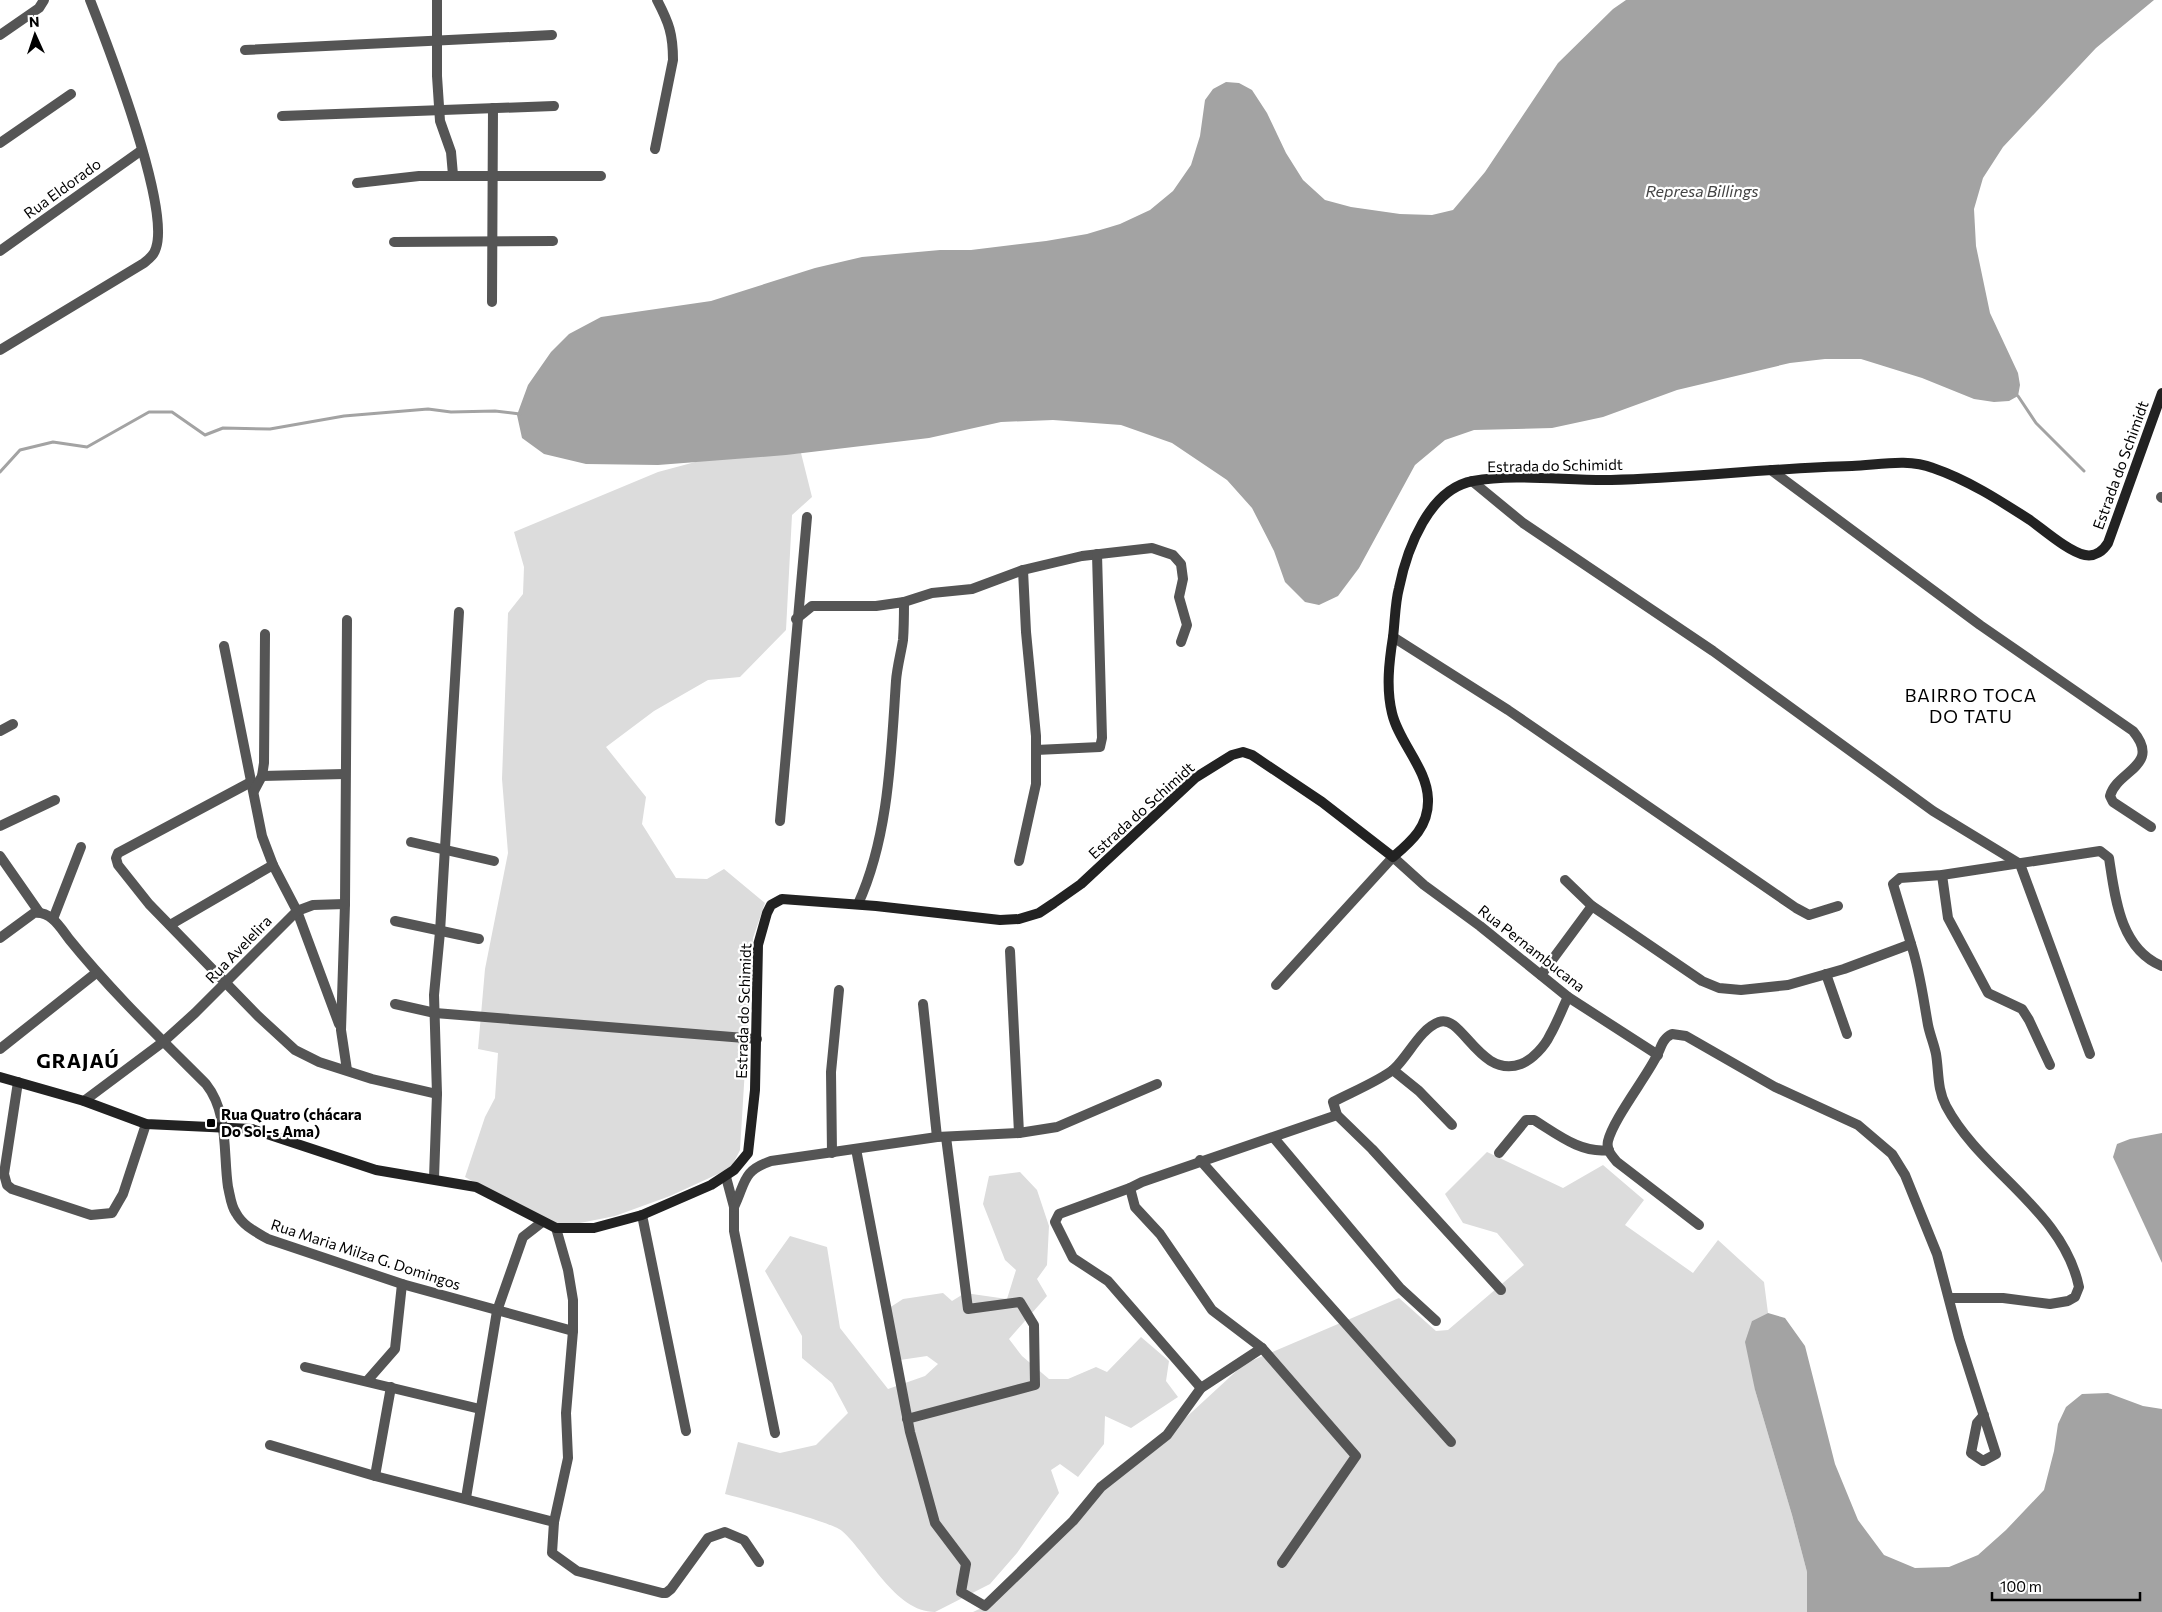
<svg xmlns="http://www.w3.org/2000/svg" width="2162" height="1612" font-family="Commissioner,sans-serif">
	<rect width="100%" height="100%" fill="#fff"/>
	<g fill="#dcdcdc">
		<polygon points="801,453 812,497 792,515 786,630 740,677 708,680 654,711 606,747 646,797 642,824 676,878 707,879 724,869 765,903 753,938 740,1150 731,1168 670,1196 615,1216 565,1226 542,1221 465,1177 485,1117 495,1098 498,1053 478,1049 485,969 508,853 502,779 508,613 523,594 524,567 514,532 658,472 699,461"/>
		<polygon points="1487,1152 1563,1188 1603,1165 1644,1200 1625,1225 1693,1273 1718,1240 1764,1282 1768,1313 1752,1321 1755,1390 1792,1515 1807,1572 1807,1612 973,1612 994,1602 1101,1487 1167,1435 1244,1364 1399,1298 1436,1331 1448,1330 1524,1265 1497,1233 1463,1223 1445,1194"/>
		<path d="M1020 1172 1037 1190 1049 1226 1047 1265 1037 1279 1047 1296 1009 1339 1022 1356 1049 1379H1068L1096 1367 1107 1372 1141 1337 1169 1361 1166 1381 1178 1397 1131 1428 1105 1416 1104 1444 1078 1477 1060 1464 1051 1470 1059 1493 1017 1553 990 1584 935 1612C895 1612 869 1555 842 1531 833 1522 744 1499 725 1494L738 1442 780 1453 816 1445 848 1413 832 1383 802 1358V1336L765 1271 790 1236 827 1247 840 1328 888 1389 925 1376 938 1364 927 1356 900 1360 886 1310 903 1299 943 1293 952 1301 965 1293 1007 1299 1016 1270 1005 1260 983 1204 989 1176Z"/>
	</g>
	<g fill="#a3a3a3">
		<polygon points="1626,0 2154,0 2096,48 2003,147 1983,178 1974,209 1976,246 1990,313 2018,373 2020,385 2018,396 2009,401 1994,402 1974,399 1922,378 1861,359 1825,359 1790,363 1677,390 1603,417 1552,428 1474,430 1445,440 1415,465 1359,568 1338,596 1319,605 1305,602 1285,582 1274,551 1252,508 1227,480 1172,443 1121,425 1053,420 1001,422 929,438 786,455 658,465 586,464 544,454 522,438 517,415 528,385 551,352 569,334 601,317 711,301 815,268 862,257 940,250 971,250 1046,241 1087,234 1120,224 1150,210 1173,191 1191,165 1200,136 1205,100 1213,89 1226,82 1239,83 1252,90 1267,113 1286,153 1303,180 1325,200 1351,207 1400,214 1432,215 1453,210 1485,172 1558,63 1613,9"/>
		<polygon points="2162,1133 2162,1263 2113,1157 2117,1144 2130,1139"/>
		<polygon points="1768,1313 1785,1318 1805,1346 1835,1464 1858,1520 1884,1555 1915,1568 1949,1567 1978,1555 2006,1530 2044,1490 2054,1451 2058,1424 2066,1407 2082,1394 2108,1393 2143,1406 2162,1409 2162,1612 1807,1612 1807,1572 1792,1515 1755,1390 1745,1342 1752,1321"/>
	</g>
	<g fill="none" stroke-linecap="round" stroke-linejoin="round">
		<g stroke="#a3a3a3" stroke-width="3">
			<polyline points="2018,396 2036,423 2084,471"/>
			<polyline points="0,472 20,450 53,442 87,447 149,412 172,412 205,435 223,428 270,429 344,416 428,409 451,412 495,411 520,414"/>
		</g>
		<g stroke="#555" stroke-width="10">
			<polyline points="437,0 437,76 440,121 451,152 453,175"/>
			<polyline points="0,35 39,8 44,0"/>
			<polyline points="245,50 552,35"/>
			<polyline points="282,116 554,106"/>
			<polyline points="0,143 71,94"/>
			<path d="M655 149 673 60C673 34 669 23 657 0"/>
			<polyline points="357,183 419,176 601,176"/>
			<polyline points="394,242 553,241"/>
			<polyline points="0,251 142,150"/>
			<polyline points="492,302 493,108"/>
			<path d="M0 350 144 263C150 258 154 255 156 248 170 206 108 46 90 0"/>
			<path d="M1771 470 1980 625 2133 731C2162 766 2117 770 2110 796L2113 802 2151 827"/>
			<polyline points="1472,481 1523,523 1713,651 1933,811 2020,864 2090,1054"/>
			<polyline points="2161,497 2162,498"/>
			<polyline points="796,619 812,606 876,606 904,602 932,593 972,589 1023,570 1082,556 1152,548 1173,555 1181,564 1183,579 1179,597 1187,625 1181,642"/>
			<polyline points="1393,637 1508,710 1796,908 1809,915 1838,906"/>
			<polyline points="224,646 262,836 273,865 297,911 339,1024"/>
			<polyline points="0,731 13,724"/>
			<polyline points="1036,750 1100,747 1102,738 1097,554"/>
			<polyline points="262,776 345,774"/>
			<polyline points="251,782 118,853 116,858 118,865 149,904 258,1016 295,1050 319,1062 372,1079 437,1094"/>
			<polyline points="254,791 262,776 264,763 265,634"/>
			<polyline points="780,821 807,517"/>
			<polyline points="0,826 55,800"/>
			<polyline points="411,842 494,861"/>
			<polyline points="0,856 39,912"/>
			<polyline points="1019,861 1036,784 1036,736 1026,632 1023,570"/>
			<polyline points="1942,875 1948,918 1988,993 2022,1009 2029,1020 2050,1065"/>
			<path d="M1565 880 1592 906 1702 981 1719 988 1741 990 1788 985 1844 969 1911 944 1893 884 1900 878 1942 875 2100 851 2109 858C2115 897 2120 949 2162 966"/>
			<path d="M858 904C889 837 891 754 896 681 897 667 901 653 903 640 904 627 904 614 904 602"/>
			<polyline points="53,919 81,847"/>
			<polyline points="395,921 479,939"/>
			<polyline points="170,925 273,865"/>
			<path d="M0 938 34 913C51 911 60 927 69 939 111 991 159 1037 206 1084 229 1113 223 1153 228 1187 230 1195 231 1206 236 1213 243 1226 256 1232 268 1239L402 1284 573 1331"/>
			<path d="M1911 944C1920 971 1923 997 1928 1025 1930 1035 1934 1044 1936 1054 1939 1072 1937 1089 1946 1106 1981 1172 2063 1210 2079 1287L2075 1297 2068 1301 2050 1304 2003 1298H1949"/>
			<polyline points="1826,974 1847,1034"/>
			<polyline points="1541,975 1592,906"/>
			<polyline points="1276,985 1393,857 1424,885 1480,926 1568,997 1658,1055"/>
			<polyline points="395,1004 435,1013 757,1039"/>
			<polyline points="923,1004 937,1137"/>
			<polyline points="0,1049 96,973"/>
			<polyline points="347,1070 341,1030 345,904 347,620"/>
			<polyline points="1393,1070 1419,1091 1452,1125"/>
			<polyline points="18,1082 4,1174 7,1185 12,1189 91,1215 112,1213 123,1194 146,1124"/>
			<polyline points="84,1101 163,1042 195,1013 297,911 313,905 345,904"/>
			<polyline points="1019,1133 1057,1127 1157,1084"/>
			<polyline points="1274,1138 1400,1288 1436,1321"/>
			<polyline points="856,1149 910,1432 935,1523 966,1564 961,1592 985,1606 1073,1521 1101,1487 1167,1435 1201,1388 1262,1348"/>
			<polyline points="832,1153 831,1072 839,990"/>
			<path d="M1499 1153 1526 1120H1534C1557 1134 1581 1154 1609 1150"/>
			<polyline points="1200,1160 1451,1442"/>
			<polyline points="726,1177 734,1207 734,1231 775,1433"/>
			<polyline points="434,1178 437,1094 434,995 440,932 459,612"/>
			<polyline points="1130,1188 1135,1207 1160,1234 1212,1310 1262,1348 1356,1456 1282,1563"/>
			<path d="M734 1207C746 1182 742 1171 771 1161L937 1137 1019 1133 1010 951"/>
			<polyline points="642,1215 686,1431"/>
			<path d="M1699 1225 1617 1162C1612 1156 1606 1150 1608 1141 1613 1120 1644 1080 1655 1059 1661 1050 1661 1039 1672 1034L1686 1036 1775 1087 1858 1125 1892 1154 1905 1175 1937 1254 1959 1338 1996 1454 1983 1461 1971 1453 1977 1423 1984 1415"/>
			<polyline points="556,1228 568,1270 573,1300 573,1331 566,1413 568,1458 554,1522 552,1553 577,1571 662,1593 666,1593 671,1589 708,1538 725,1532 744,1540 759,1562"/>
			<path d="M1501 1290 1372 1149 1337 1115 1333 1102C1350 1093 1381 1080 1394 1069 1409 1055 1420 1029 1439 1022 1462 1013 1479 1079 1521 1064 1532 1060 1545 1046 1550 1035 1557 1023 1562 1009 1568 997"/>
			<polyline points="305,1367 480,1409"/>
			<polyline points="367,1381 395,1349 402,1284"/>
			<polyline points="1201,1388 1108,1281 1073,1258 1055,1222 1059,1214 1130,1188 1142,1182 1337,1115"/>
			<polyline points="907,1419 1035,1385 1034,1325 1020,1302 968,1309 946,1137"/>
			<polyline points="270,1445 375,1476 554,1522"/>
			<polyline points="375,1476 391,1387"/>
			<polyline points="466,1498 497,1311 523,1237 541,1223"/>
		</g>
		<path stroke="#222" stroke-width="10" d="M0 1077 84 1101 146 1124 252 1129 376 1170 476 1187 556 1228H594L642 1215 711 1185 734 1170 748 1153 755 1090 758 945 767 913 771 905 782 899 876 906 1000 920 1019 919 1039 913 1054 903 1081 884 1195 778 1232 755 1243 752 1252 755 1322 802 1393 857C1412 841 1429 826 1428 799 1427 768 1399 743 1392 713 1386 688 1389 662 1393 637 1395 621 1395 603 1399 588 1407 549 1429 489 1473 481 1515 473 1568 481 1611 480 1691 478 1771 468 1852 466 1878 465 1908 458 1933 468 1968 480 1999 500 2030 520 2044 530 2069 552 2085 555 2095 557 2103 551 2108 543L2162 393"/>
	</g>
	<rect fill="#000" stroke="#fff" stroke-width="2" x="206" y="1118" width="10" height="10" rx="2.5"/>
	<g text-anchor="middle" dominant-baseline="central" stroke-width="4.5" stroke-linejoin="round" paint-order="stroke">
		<g font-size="15" fill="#000" stroke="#fff">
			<text transform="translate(62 188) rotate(-36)">Rua Eldorado</text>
			<text transform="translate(1555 465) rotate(-1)">Estrada do Schimidt</text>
			<text transform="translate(2120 465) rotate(-70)">Estrada do Schimidt</text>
			<text transform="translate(1141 810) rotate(-42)">Estrada do Schimidt</text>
			<text transform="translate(1532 948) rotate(38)">Rua Pernambucana</text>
			<text transform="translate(238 949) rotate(-46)">Rua Avelelira</text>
			<text transform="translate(743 1011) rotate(-88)">Estrada do Schimidt</text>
			<text transform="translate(366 1254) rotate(18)">Rua Maria Milza G. Domingos</text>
		</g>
		<g font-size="15" font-weight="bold" fill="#000" stroke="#fff" text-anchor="start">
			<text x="221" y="1114">Rua Quatro (chácara<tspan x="221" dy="17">Do Sol-s Ama)</tspan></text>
		</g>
		<g font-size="16" font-style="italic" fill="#444" stroke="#fff">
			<text x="1702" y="190">Represa Billings</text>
		</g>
		<g font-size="18" letter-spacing="1" fill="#000" stroke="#fff">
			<text x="1971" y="695">BAIRRO TOCA<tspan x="1971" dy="21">DO TATU</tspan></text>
		</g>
		<g font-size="20" font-weight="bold" letter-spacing="1" fill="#000" stroke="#fff">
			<text x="78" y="1060">GRAJAÚ</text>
		</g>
	</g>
	<g transform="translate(35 35) rotate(357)" stroke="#ffffff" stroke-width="4" paint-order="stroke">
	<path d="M0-4L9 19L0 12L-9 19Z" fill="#000000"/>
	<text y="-8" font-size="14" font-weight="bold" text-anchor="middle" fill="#000000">N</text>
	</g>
	<path d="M1992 1592v8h148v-8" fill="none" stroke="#000000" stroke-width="2.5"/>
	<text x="2000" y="1592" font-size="15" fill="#000000" stroke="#ffffff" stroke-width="4" paint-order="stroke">100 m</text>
</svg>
